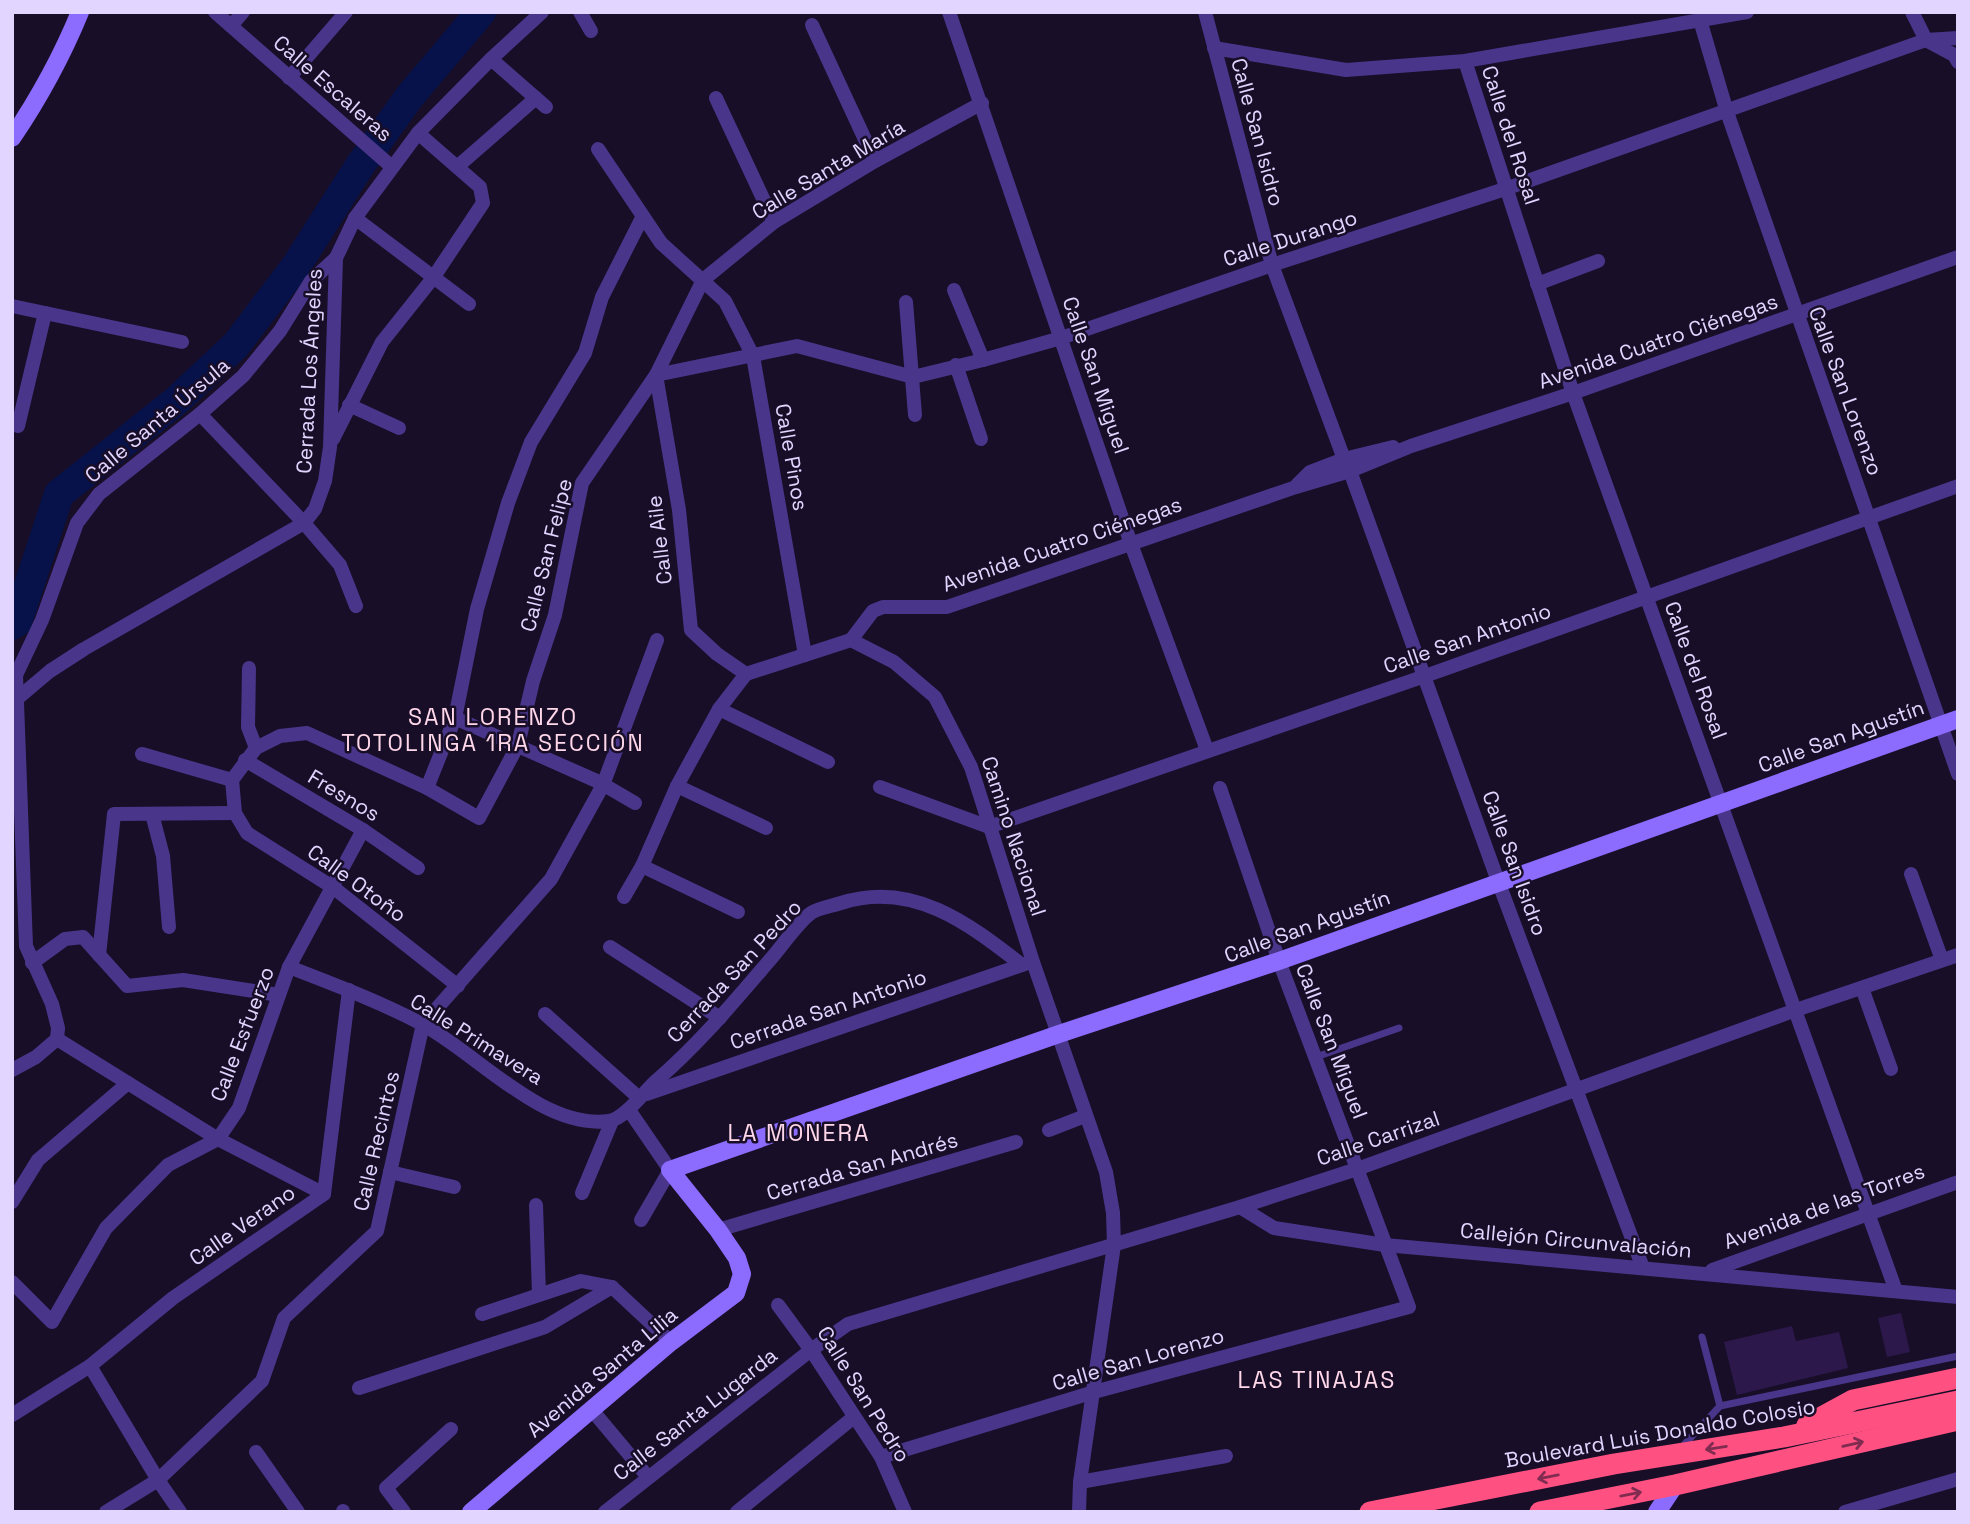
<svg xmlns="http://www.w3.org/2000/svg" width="1970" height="1524" font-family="'Space Grotesk',sans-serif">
	<rect width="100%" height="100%" fill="#180e28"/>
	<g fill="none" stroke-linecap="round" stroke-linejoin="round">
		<polyline stroke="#061249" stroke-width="30" points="12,625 17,622 59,494 176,401 236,345 296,266 359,167 410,96 481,12"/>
	</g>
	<g fill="#2c184b">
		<polygon points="1901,1313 1910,1352 1887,1357 1878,1318"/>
		<polygon points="1792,1326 1796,1341 1839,1332 1848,1368 1737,1395 1724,1342"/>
	</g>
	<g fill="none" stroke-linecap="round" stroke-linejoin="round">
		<g stroke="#49368b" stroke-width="7">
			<polyline points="1316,1057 1399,1028"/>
			<polyline points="1702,1337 1720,1406"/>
			<polyline points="1681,1448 1720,1406 1958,1356"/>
		</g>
		<g stroke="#49368b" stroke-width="14">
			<polyline points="215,12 392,167"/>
			<polyline points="580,12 591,31"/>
			<polyline points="949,12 1131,544 1207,750"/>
			<polyline points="1205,12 1272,265 1344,459"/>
			<polyline points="1912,12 1926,40 1954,55 1958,62"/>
			<polyline points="1700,20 1727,112 1958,774"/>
			<polyline points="812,25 875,161"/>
			<polyline points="231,26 243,12"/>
			<polyline points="1214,48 1346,70 1465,61 1747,12"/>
			<polyline points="491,59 546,107"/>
			<polyline points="1465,61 1573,393 1896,1291"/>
			<polyline points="289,78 346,12"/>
			<polyline points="716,98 774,222"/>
			<polyline points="598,149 661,243 725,301 753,356 805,655"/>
			<polyline points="457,167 536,98"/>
			<polyline points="355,218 469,304"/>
			<polyline points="1537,284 1598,261"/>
			<polyline points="954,290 983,360"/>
			<polyline points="906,302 915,415"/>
			<polyline points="12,306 182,342"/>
			<polyline points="956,365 981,439"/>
			<polyline points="656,375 797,346 913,377 983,360 1061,338 1272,265 1505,189 1926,40 1958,38"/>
			<polyline points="656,375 679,510 691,630 717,654 746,674"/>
			<polyline points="349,405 399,428"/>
			<polyline points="200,414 304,523 340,565 356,606"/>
			<polyline points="18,426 45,313"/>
			<polyline points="333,439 382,342 433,278 483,203 480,187 418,133"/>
			<polyline points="1350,471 1498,881 1643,1268"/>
			<polyline points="1297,485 1310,472 1344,459 1393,447"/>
			<polyline points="851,640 873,611 883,607 947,607 1296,487 1350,471 1411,446 1573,393 1958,257"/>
			<polyline points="249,668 248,727 256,748"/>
			<polyline points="18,698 50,671 84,649 304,523 315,509 325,481 330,447 336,258"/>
			<polyline points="719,709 828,762"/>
			<polyline points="455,718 599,782 635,803"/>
			<polyline points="142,754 232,780"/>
			<polyline points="245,760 363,830 418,868"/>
			<polyline points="677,786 766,828"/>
			<polyline points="880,787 989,827 1425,676 1958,486"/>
			<polyline points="427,788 455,718 477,609 508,503 531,442 585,353 602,297 642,218"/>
			<polyline points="152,814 163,856 169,927"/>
			<polyline points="642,866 738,912"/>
			<polyline points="1911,874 1942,960"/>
			<polyline points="624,897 642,866 677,786 719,709 746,674 851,640 894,662 935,697 971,767 1033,962 1106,1172 1113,1213 1114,1245 1080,1482 1079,1512"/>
			<polyline points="610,947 720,1018"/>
			<polyline points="99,955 114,814 235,813"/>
			<polyline points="32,963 65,939 83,937 127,986 183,980 279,995"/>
			<path d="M289 967C333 984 378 1001 420 1023 476 1052 542 1130 609 1121 624 1119 644 1092 656 1081 698 1045 733 1003 769 961 780 949 798 922 811 913 818 908 832 906 841 903 912 880 968 923 1022 965"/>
			<polyline points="458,986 334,888 247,833 235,813 232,780 256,748 280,736 307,733 427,788 479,818 518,745 533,681 555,615 582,483 656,375 703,280 774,222 875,161 982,103"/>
			<polyline points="1862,988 1891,1069"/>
			<polyline points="545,1014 638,1097"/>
			<polyline points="57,1039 218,1139 324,1194"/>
			<polyline points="12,1070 36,1057 57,1039 58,1028 52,1004 26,946 16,675 42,620 77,523 99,494 200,414 243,376 280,331 311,281 336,258 355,218 418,133 491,59 542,12"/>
			<polyline points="647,1094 1028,963"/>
			<polyline points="629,1110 670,1170 641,1220"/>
			<polyline points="1049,1130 1085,1116"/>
			<polyline points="390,1172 454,1187"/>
			<polyline points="582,1193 612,1121"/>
			<polyline points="12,1202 38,1160 128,1083"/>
			<polyline points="536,1205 539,1294"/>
			<polyline points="1240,1207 1274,1228 1385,1245 1958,1297"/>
			<polyline points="718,1230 1016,1142"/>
			<polyline points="1712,1270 1958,1182"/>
			<polyline points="12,1282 52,1322 106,1228 168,1165 218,1139 239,1108 289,967 363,830"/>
			<polyline points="612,1287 671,1342"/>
			<polyline points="778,1305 811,1350 881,1457 905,1512"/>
			<polyline points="482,1314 581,1281 612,1287"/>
			<polyline points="90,1366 158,1480 180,1512"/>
			<polyline points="359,1388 545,1327 612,1287"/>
			<polyline points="592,1410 648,1477"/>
			<polyline points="12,1415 90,1366 173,1298 324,1194 349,990"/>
			<polyline points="256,1452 298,1512"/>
			<polyline points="881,1457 1094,1392 1409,1307 1279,961 1220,788"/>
			<polyline points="1080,1482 1226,1456"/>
			<polyline points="106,1512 158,1480 262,1381 284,1318 377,1231 423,1024 551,879 603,785 657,640"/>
			<polyline points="343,1512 343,1511"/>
			<polyline points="404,1512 386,1488 451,1429"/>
			<polyline points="605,1512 811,1350 848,1324 1240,1207 1357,1169 1793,1011 1958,955"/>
			<polyline points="737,1512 854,1417"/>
			<polyline points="1845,1512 1958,1479"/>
		</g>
		<g stroke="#8c6cff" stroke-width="18">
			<path d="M12 138C39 98 62 56 80 12"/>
			<polyline points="471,1512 671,1342 736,1293 742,1274 737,1258 718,1230 670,1170 1059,1034 1279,961 1958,719"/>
			<polyline points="1657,1512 1675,1485"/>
		</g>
		<g stroke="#ff5082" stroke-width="21">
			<polyline points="1807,1425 1853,1400 1958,1378"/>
			<polyline points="1370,1512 1614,1464 1784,1437 1958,1401"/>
			<polyline points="1540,1512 1675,1485 1958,1420"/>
		</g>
	</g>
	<defs><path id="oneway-shaft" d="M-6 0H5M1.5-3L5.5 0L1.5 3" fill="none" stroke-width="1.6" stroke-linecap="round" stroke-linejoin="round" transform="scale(1.75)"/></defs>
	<g stroke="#802c50">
		<use href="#oneway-shaft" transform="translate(1853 1444) rotate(-13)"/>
		<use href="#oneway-shaft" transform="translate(1716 1448) rotate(171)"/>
		<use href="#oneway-shaft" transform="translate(1548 1477) rotate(169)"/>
		<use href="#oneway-shaft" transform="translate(1631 1494) rotate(-11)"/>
	</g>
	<g text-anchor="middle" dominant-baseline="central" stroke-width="5" stroke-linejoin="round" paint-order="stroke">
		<g font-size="21" fill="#e2d5ff" stroke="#180e28">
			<text transform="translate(333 88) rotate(41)">Calle Escaleras</text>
			<text transform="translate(1258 132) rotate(75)">Calle San Isidro</text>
			<text transform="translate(1511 135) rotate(72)">Calle del Rosal</text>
			<text transform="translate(828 169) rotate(-31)">Calle Santa María</text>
			<text transform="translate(1290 238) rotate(-18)">Calle Durango</text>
			<text transform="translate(1658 341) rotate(-19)">Avenida Cuatro Ciénegas</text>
			<text transform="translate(309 371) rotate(-87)">Cerrada Los Ángeles</text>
			<text transform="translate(1096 375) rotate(71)">Calle San Miguel</text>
			<text transform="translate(1846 391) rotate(70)">Calle San Lorenzo</text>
			<text transform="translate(157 420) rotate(-40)">Calle Santa Úrsula</text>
			<text transform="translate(792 457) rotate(80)">Calle Pinos</text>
			<text transform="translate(659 540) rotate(-97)">Calle Aile</text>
			<text transform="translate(1062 544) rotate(-19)">Avenida Cuatro Ciénegas</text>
			<text transform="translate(546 555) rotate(-76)">Calle San Felipe</text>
			<text transform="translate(1467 638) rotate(-19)">Calle San Antonio</text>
			<text transform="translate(1696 670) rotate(70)">Calle del Rosal</text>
			<text transform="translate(1841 736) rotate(-20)">Calle San Agustín</text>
			<text transform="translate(344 795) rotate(31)">Fresnos</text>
			<text transform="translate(1014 836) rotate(72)">Camino Nacional</text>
			<text transform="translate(1515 863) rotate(70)">Calle San Isidro</text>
			<text transform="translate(357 883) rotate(36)">Calle Otoño</text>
			<text transform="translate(1307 926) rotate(-20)">Calle San Agustín</text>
			<text transform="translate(734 971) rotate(-47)">Cerrada San Pedro</text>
			<text transform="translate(828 1009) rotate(-19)">Cerrada San Antonio</text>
			<text transform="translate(242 1034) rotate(-69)">Calle Esfuerzo</text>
			<text transform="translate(477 1039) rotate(32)">Calle Primavera</text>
			<text transform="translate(1332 1041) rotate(69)">Calle San Miguel</text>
			<text transform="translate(1378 1138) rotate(-19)">Calle Carrizal</text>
			<text transform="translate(376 1141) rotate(-77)">Calle Recintos</text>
			<text transform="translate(862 1166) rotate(-16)">Cerrada San Andrés</text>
			<text transform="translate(1824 1206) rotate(-20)">Avenida de las Torres</text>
			<text transform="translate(242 1225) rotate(-35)">Calle Verano</text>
			<text transform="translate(1576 1240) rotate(5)">Callejón Circunvalación</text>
			<text transform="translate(1138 1359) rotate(-16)">Calle San Lorenzo</text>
			<text transform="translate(602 1372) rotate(-40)">Avenida Santa Lilia</text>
			<text transform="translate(864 1394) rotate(58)">Calle San Pedro</text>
			<text transform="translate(695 1414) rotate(-38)">Calle Santa Lugarda</text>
			<text transform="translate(1660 1433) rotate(-10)">Boulevard Luis Donaldo Colosio</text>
		</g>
		<g font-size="23" letter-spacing="2" fill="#ffd7e9" stroke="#180e28">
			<text x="493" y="717">SAN LORENZO<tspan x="493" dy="26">TOTOLINGA 1RA SECCIÓN</tspan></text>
			<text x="799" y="1133">LA MONERA</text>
			<text x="1317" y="1380">LAS TINAJAS</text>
		</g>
	</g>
	<rect width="1970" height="1524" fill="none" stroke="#e2d5ff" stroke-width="28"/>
</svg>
